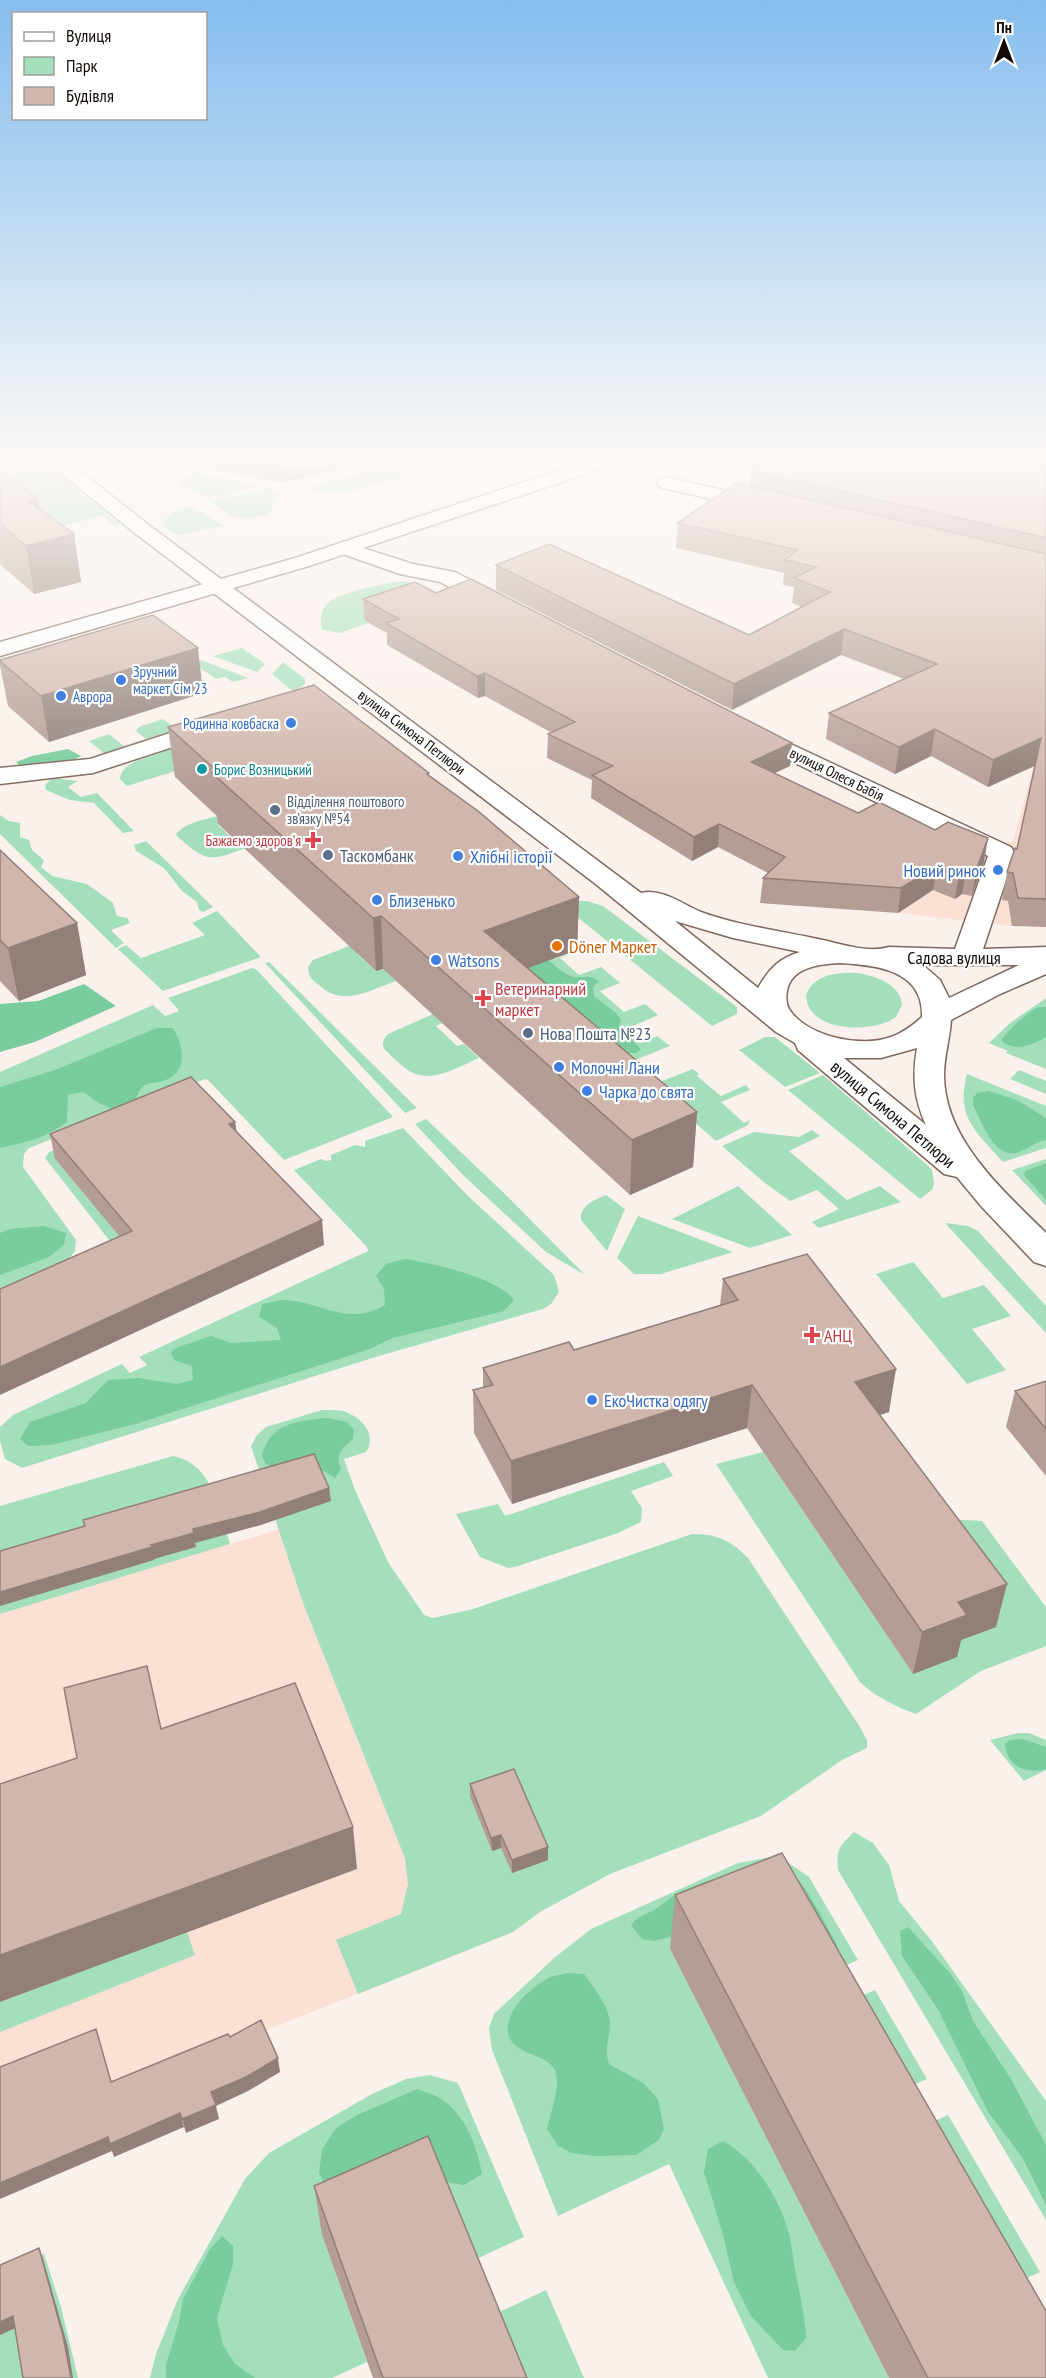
<svg xmlns="http://www.w3.org/2000/svg" width="1046" height="2378" font-family="'PT Sans Narrow',sans-serif">
	<rect width="100%" height="100%" fill="#fbf1ec"/>
	<g fill="#fce0d3">
		<polygon points="1046,584 1046,927 1012,926 898,913 940,886 967,850 1013,841 1032,772 1046,669"/>
		<polygon points="323,1516 513,1932 0,2136 0,1614"/>
	</g>
	<g fill="#a4dfbc">
		<polygon points="0,459 39,459 120,524 117,528 103,516 62,526 0,476"/>
		<polygon points="471,459 420,472 414,460 415,459"/>
		<polygon points="403,463 406,477 337,495 305,488"/>
		<polygon points="194,472 261,486 209,499 177,483"/>
		<path d="M270 488 281 491 269 514C239 521 236 522 211 501Z"/>
		<path d="M192 506 223 526 177 535 163 526C168 511 178 509 192 506Z"/>
		<path d="M406 581 415 585 425 603 340 633 322 630C320 621 320 610 328 603 340 592 389 582 406 581Z"/>
		<polygon points="242,648 265,664 257,672 213,656"/>
		<polygon points="201,660 248,678 233,682 225,677 216,679 193,663"/>
		<polygon points="283,662 305,679 305,684 294,692 272,674"/>
		<polygon points="163,719 177,729 146,739 136,731 139,727"/>
		<path d="M218 733 230 754 127 786 120 779C121 769 128 766 136 761Z"/>
		<polygon points="109,734 125,747 104,753 89,741"/>
		<polygon points="53,778 78,781 68,787 81,797 97,793 134,831 123,833 94,803 70,800 46,790 45,785"/>
		<polygon points="0,815 9,821 20,823 20,837 29,840 32,850 44,860 41,867 52,876 87,884 113,903 117,916 127,918 130,923 111,930 124,943 116,948 0,834"/>
		<path d="M217 816 223 822 217 824 233 839 242 837 252 846C210 860 210 866 176 835 183 823 204 820 217 816Z"/>
		<polygon points="146,841 213,907 203,912 199,910 197,902 182,891 164,868 136,851 134,845"/>
		<polygon points="568,901 587,901 603,906 737,1007 737,1014 712,1026 560,903"/>
		<polygon points="531,910 554,959 582,950 560,958 579,975 601,967 620,983 600,991 624,1012 645,1004 658,1015 624,1030 641,1043 657,1036 670,1046 635,1060 548,997"/>
		<polygon points="217,911 261,957 163,991 118,949 126,945 141,958 205,935 192,923"/>
		<path d="M357 943V954L376 971 383 969 396 981C371 990 343 1007 320 986 312 980 308 976 308 967L313 960Z"/>
		<polygon points="269,962 417,1108 405,1113 265,963"/>
		<polygon points="252,968 257,970 393,1117 284,1160 208,1080 205,1079 29,1148 24,1154 23,1167 76,1240 75,1251 68,1260 0,1291 0,1072 153,1005 165,1016 179,1011 168,998"/>
		<path d="M857 973C875 976 900 983 902 1005L896 1017C873 1034 807 1033 806 995 814 974 838 972 857 973Z"/>
		<polygon points="1046,998 1046,1069 1006,1053 1008,1051 989,1043 1010,1023"/>
		<path d="M433 1014 442 1023 436 1026 457 1046 464 1044 479 1058C460 1066 432 1084 411 1072 402 1067 393 1057 385 1050 381 1043 383 1040 388 1034Z"/>
		<polygon points="765,1037 775,1037 820,1073 785,1087 739,1050"/>
		<polygon points="693,1069 699,1074 697,1076 721,1096 746,1085 750,1090 721,1102 744,1123 750,1120 748,1125 716,1141 652,1085"/>
		<polygon points="1019,1070 1046,1081 1046,1094 1010,1079"/>
		<path d="M967 1074 1046 1106V1148L1003 1162C976 1132 955 1117 967 1074Z"/>
		<polygon points="823,1075 926,1164 932,1170 934,1182 933,1189 920,1199 788,1090"/>
		<polygon points="187,1100 55,1159 95,1207 148,1185 117,1244 109,1240 45,1158 49,1152"/>
		<polygon points="426,1119 505,1194 585,1275 546,1252 464,1176 415,1124"/>
		<polygon points="403,1128 467,1195 554,1275 559,1292 551,1304 543,1309 379,1356 22,1468 5,1459 0,1441 0,1427 13,1415 122,1364 130,1373 147,1365 139,1357 368,1251 367,1247 294,1170 321,1159 326,1161 331,1160 331,1155 355,1145 365,1147 365,1141"/>
		<polygon points="812,1130 820,1136 789,1151 847,1200 880,1186 901,1202 819,1228 812,1222 839,1209 817,1190 790,1201 765,1183 722,1146 754,1132 799,1137"/>
		<polygon points="1046,1159 1046,1206 1012,1170"/>
		<polygon points="738,1186 792,1235 750,1248 672,1219"/>
		<path d="M606 1195 625 1209 607 1251 581 1220C580 1205 594 1200 606 1195Z"/>
		<polygon points="638,1216 733,1252 661,1274 634,1274 617,1258"/>
		<polygon points="945,1223 968,1226 978,1231 1046,1306 1046,1333"/>
		<polygon points="913,1262 943,1298 984,1285 1011,1316 972,1329 1006,1370 967,1384 876,1274"/>
		<path d="M322 1410C329 1410 336 1410 343 1411 360 1416 378 1434 366 1452L344 1459 355 1490 388 1562 424 1615 433 1618 473 1609 692 1534C716 1533 732 1541 748 1558L860 1727 867 1740V1748L842 1760 761 1816 610 1874 540 1912 513 1932 358 1994 336 1940 401 1914 408 1884 405 1858 303 1603 251 1446 257 1435 266 1427Z"/>
		<path d="M763 1452 913 1674 916 1517 982 1521 1046 1607V1646L981 1671 916 1714C895 1706 877 1698 860 1682L716 1464Z"/>
		<path d="M173 1456C213 1463 219 1511 230 1544L0 1614V1506Z"/>
		<polygon points="664,1462 673,1476 631,1491 642,1508 641,1522 618,1533 515,1567 508,1568 480,1557 456,1514 498,1504 505,1516"/>
		<polygon points="1018,1733 1029,1733 1046,1740 1046,1770 1024,1781 990,1740"/>
		<path d="M854 1832 873 1843 889 1865 899 1901 931 1940 1046 2101V2220L838 1870C836 1848 840 1846 854 1832Z"/>
		<polygon points="771,1857 786,1861 809,1877 858,1960 814,1979 670,1949 889,2378 768,2378 669,2164 558,2216 492,2050 489,2028 494,2014 554,1958 591,1929 738,1863"/>
		<polygon points="187,1932 195,1955 0,2032 0,2002"/>
		<polygon points="875,1990 927,2079 881,2099 830,2009"/>
		<polygon points="430,2075 458,2083 524,2237 463,2265 322,2235 367,2362 332,2378 150,2378 156,2354 178,2299 245,2179 269,2153 372,2094 406,2079"/>
		<polygon points="948,2115 1040,2272 991,2295 902,2136"/>
		<polygon points="44,2254 61,2307 78,2378 0,2378 0,2274"/>
		<polygon points="546,2290 584,2378 509,2378 485,2319"/>
	</g>
	<g fill="#78cc9d">
		<polygon points="68,749 81,756 73,760 25,765 19,765 16,762 32,756"/>
		<polygon points="487,931 544,956 561,971 573,977 592,977 599,981 593,987 594,996 616,1013 621,1020 619,1027 641,1049 636,1053 626,1053 564,1003"/>
		<polygon points="84,984 116,1006 35,1042 0,1052 0,1004 38,1001"/>
		<path d="M1038 1007H1046V1037C1033 1045 1013 1053 1001 1040 1010 1029 1026 1013 1038 1007Z"/>
		<path d="M157 1028H173C184 1047 189 1073 163 1081 158 1083 150 1082 145 1085 138 1089 138 1098 132 1103 116 1118 96 1101 83 1092L68 1095 67 1122C46 1138 25 1143 0 1148V1087L55 1070Z"/>
		<path d="M988 1091 1017 1100 1046 1118V1140C1034 1142 1026 1151 1015 1153 993 1157 981 1120 973 1105V1098L977 1093Z"/>
		<polygon points="1046,1163 1046,1200 1024,1175 1025,1171"/>
		<polygon points="44,1226 66,1233 64,1245 49,1257 0,1275 0,1233 11,1229"/>
		<path d="M405 1259C432 1263 499 1278 514 1300L504 1311 393 1338 367 1350 139 1423 51 1445 28 1446 20 1439 30 1422 86 1403 108 1380 138 1378 177 1384 193 1380 192 1366 174 1360 171 1352 178 1347 211 1336 231 1343 281 1340 277 1328 259 1317 262 1304C269 1303 277 1300 285 1300 321 1302 348 1327 385 1305L384 1289 376 1276 386 1264Z"/>
		<path d="M328 1418 347 1422 354 1430 353 1439C342 1449 335 1454 341 1469L335 1478 312 1464 272 1466 266 1464 262 1456C270 1422 298 1421 328 1418Z"/>
		<path d="M1023 1739 1046 1747V1769C1025 1774 1007 1767 1005 1744L1010 1740Z"/>
		<path d="M786 1870C790 1874 796 1878 800 1882 807 1889 838 1944 840 1953L834 1960 686 1933 654 1941 642 1939 631 1925C638 1916 645 1915 654 1910 662 1905 669 1898 677 1894 713 1875 746 1871 786 1870Z"/>
		<polygon points="908,1927 949,1972 962,1991 973,2021 1011,2079 1046,2145 1046,2205 1022,2157 988,2112 939,2011 902,1956 900,1931"/>
		<path d="M567 1973 584 1974C594 1988 611 2008 610 2026 609 2041 604 2049 609 2064L643 2083 658 2099 664 2129 659 2140 636 2155 595 2156 572 2153 558 2146 547 2129C550 2116 558 2092 557 2079 556 2053 520 2058 510 2039 499 2016 530 1987 549 1978 554 1975 561 1975 567 1973Z"/>
		<path d="M417 2089C425 2092 436 2095 443 2100 466 2116 478 2149 482 2174L464 2185 446 2182 330 2191 319 2174 322 2150 335 2129 355 2116Z"/>
		<path d="M723 2141C756 2159 781 2201 790 2237 792 2248 793 2259 795 2269 799 2293 805 2314 806 2338L795 2351 783 2350 751 2316 734 2282 723 2235 704 2172 708 2149Z"/>
		<polygon points="222,2236 233,2246 233,2264 217,2318 223,2345 235,2364 255,2378 166,2378 166,2365 179,2322 183,2299 210,2249"/>
	</g>
	<g fill="none" stroke-linecap="round" stroke-linejoin="round">
		<g stroke="#7f685d" stroke-width="3">
			<g id="minor">
				<path d="M43 459H65L150 526 641 893C662 888 682 904 701 912 736 925 776 930 813 938 837 942 865 954 889 947L955 949 988 856 743 738 740 733 743 728 752 726 1011 847 1015 853 983 949 1046 947V974L1000 994 951 1020C950 1038 944 1057 944 1075 944 1140 1004 1191 1046 1233V1266L1034 1262 981 1206 957 1177 944 1174 798 1050 795 1043 776 1032 597 885 136 534ZM675 921 733 938 800 952C779 958 769 969 758 988ZM840 963C876 965 924 970 922 1017 913 1025 903 1033 891 1037 862 1048 807 1037 789 1009 786 1004 786 996 787 991 791 967 820 964 840 963ZM923 965H1019L949 998 940 980ZM917 1048C912 1076 914 1099 926 1125L844 1058H881Z"/>
				<polygon points="667,477 768,501 771,505 768,509 761,511 660,487 657,483 660,479"/>
				<polygon points="344,542 413,564 455,572 508,600 511,605 508,610 500,612 492,610 440,582 400,574 337,552 334,548 337,544"/>
				<polygon points="213,719 222,721 225,726 222,731 93,773 0,784 0,768 90,759"/>
			</g>
		</g>
		<g stroke="#7f685d" stroke-width="3">
			<polygon id="major" points="593,459 622,459 619,463 309,566 0,656 0,642 295,558"/>
		</g>
		<use href="#minor" fill="#fff" fill-rule="evenodd"/>
		<use href="#major" fill="#fff" fill-rule="evenodd"/>
	</g>
	<g fill="#b49d95">
		<polygon points="157,459 379,459 282,483"/>
		<polygon points="1046,459 1046,927 1012,926 1008,901 1002,900 1007,872 1017,849 1035,766 988,787 931,756 895,774 826,739 829,713 904,679 841,655 732,710 496,590 496,565 749,635 801,607 792,603 794,587 783,585 784,573 676,548 678,523 752,487 752,486 750,485 752,462"/>
		<polygon points="0,468 38,499 39,508 74,534 81,582 34,594 0,564"/>
		<polygon points="436,593 790,766 775,773 858,813 984,862 972,896 962,894 955,899 933,890 898,913 760,903 763,878 768,873 718,847 692,861 591,798 592,780 547,758 548,734 552,733 485,696 478,698 387,645 387,633 365,621 363,599"/>
		<polygon points="0,660 203,693 49,742 8,706 0,665"/>
		<polygon points="168,727 429,776 579,897 577,950 528,968 697,1112 693,1167 630,1195 383,969 376,971 218,824 217,816 175,777"/>
		<polygon points="0,850 77,923 86,975 19,1001 0,981"/>
		<polygon points="235,1122 237,1133 324,1245 120,1237 55,1159 50,1134"/>
		<polygon points="723,1279 889,1412 880,1415 996,1627 961,1640 957,1657 913,1674 747,1428 512,1504 474,1433 473,1390 483,1388 483,1368 574,1350 720,1305"/>
		<polygon points="1046,1381 1046,1476 1006,1427 1015,1391"/>
		<polygon points="470,1784 548,1847 548,1860 512,1873 501,1848 492,1851 470,1797"/>
		<polygon points="675,1895 1046,2378 889,2378 670,1949"/>
		<polygon points="314,2186 527,2378 373,2378 322,2235"/>
	</g>
	<g fill="#927f79">
		<polygon points="302,459 379,459 282,483 280,464"/>
		<polygon points="38,499 44,542 74,534 81,582 34,594 26,546 29,501"/>
		<polygon points="844,629 841,655 732,710 734,684"/>
		<polygon points="198,648 203,693 49,742 41,696"/>
		<polygon points="485,673 485,696 478,698 477,676"/>
		<polygon points="935,729 931,756 895,774 899,747"/>
		<polygon points="1041,738 1036,765 988,787 993,760"/>
		<polygon points="792,743 790,766 749,785 751,762"/>
		<polygon points="719,824 718,847 692,861 694,837"/>
		<polygon points="988,838 984,862 972,896 976,871"/>
		<polygon points="937,866 933,890 898,913 901,888"/>
		<polygon points="966,870 962,894 955,899 959,874"/>
		<polygon points="579,897 577,950 484,984 484,931"/>
		<polygon points="381,916 383,969 376,971 373,918"/>
		<polygon points="77,923 86,975 19,1001 8,948"/>
		<polygon points="697,1112 693,1167 630,1195 632,1140"/>
		<polygon points="235,1122 238,1146 229,1124"/>
		<polygon points="322,1220 324,1245 0,1395 0,1367"/>
		<polygon points="896,1369 889,1412 849,1425 855,1382"/>
		<polygon points="752,1385 747,1428 512,1504 511,1461"/>
		<polygon points="329,1488 331,1501 261,1525 195,1543 196,1547 154,1559 154,1560 0,1606 0,1592 151,1545 193,1529"/>
		<polygon points="1007,1584 996,1627 961,1640 957,1657 913,1674 922,1632 958,1602"/>
		<polygon points="353,1827 357,1869 0,2002 0,1955"/>
		<polygon points="501,1835 501,1848 492,1851 491,1838"/>
		<polygon points="548,1847 548,1860 512,1873 512,1860"/>
		<polygon points="278,2058 280,2072 248,2091 216,2106 219,2119 186,2133 182,2119 211,2092"/>
		<polygon points="180,2113 184,2127 114,2157 112,2151 0,2199 0,2183 108,2137"/>
		<polygon points="39,2248 43,2259 68,2347 73,2378 71,2378"/>
		<polygon points="13,2316 18,2327 0,2335 0,2322"/>
	</g>
	<g fill="#d1b6ad" stroke="#927f79" stroke-width="1.5">
		<polygon points="252,459 302,459 280,464"/>
		<polygon points="757,459 1046,459 1046,538 753,471 763,465 752,462"/>
		<polygon points="0,468 38,499 29,501 74,534 26,546 0,524"/>
		<polygon points="736,483 1046,554 1046,899 1018,898 1013,873 1007,872 1015,848 1017,849 1041,738 993,760 935,729 899,747 829,713 937,664 844,629 734,684 496,565 549,544 749,635 830,592 794,578 816,567 785,560 797,550 678,523"/>
		<polygon points="471,579 792,743 751,762 858,813 879,802 935,830 948,822 988,838 976,871 966,870 959,874 937,866 901,888 763,878 785,857 719,824 694,837 592,775 613,766 548,734 575,722 485,673 477,676 386,623 399,619 363,599 415,582 436,593"/>
		<polygon points="153,615 198,648 41,696 0,661 0,660"/>
		<polygon points="314,685 429,773 427,774 478,811 579,897 484,931 697,1112 632,1140 381,916 373,918 361,907 212,773 217,771 168,727"/>
		<polygon points="0,850 77,923 8,948 0,940"/>
		<polygon points="191,1077 235,1122 229,1124 322,1220 0,1367 0,1289 132,1231 50,1134"/>
		<polygon points="807,1254 896,1369 855,1382 1007,1584 958,1602 967,1615 922,1632 752,1385 511,1461 473,1390 493,1385 483,1368 569,1342 574,1350 738,1300 723,1279"/>
		<polygon points="1046,1381 1046,1429 1015,1391"/>
		<polygon points="314,1454 329,1488 260,1512 193,1529 194,1533 151,1545 152,1547 0,1592 0,1551 85,1526 83,1520"/>
		<polygon points="147,1666 161,1729 295,1683 353,1827 0,1955 0,1784 77,1758 64,1688"/>
		<polygon points="514,1769 548,1847 512,1860 501,1835 491,1838 470,1784"/>
		<polygon points="782,1853 1046,2311 1046,2378 928,2378 675,1895"/>
		<polygon points="261,2020 278,2058 246,2077 211,2092 216,2105 182,2119 180,2113 110,2144 108,2137 0,2183 0,2067 96,2029 111,2082 228,2034 230,2037"/>
		<polygon points="428,2136 527,2378 383,2378 314,2186"/>
		<polygon points="39,2248 63,2336 71,2378 23,2378 13,2316 0,2322 0,2265"/>
	</g>
	<linearGradient id="sky" x2="0" y2="1"><stop stop-color="#85bdee"/><stop offset="0.58" stop-color="#fdf9f6"/><stop offset="1" stop-color="#fdf9f6" stop-opacity="0"/></linearGradient>
	<rect width="1046" height="792" fill="url(#sky)"/>
	<g fill="#3f7fe0" stroke="#fff" stroke-width="2">
		<circle cx="121" cy="680" r="6"/>
		<circle cx="61" cy="696" r="6"/>
		<circle cx="291" cy="723" r="6"/>
		<circle cx="458" cy="856" r="6"/>
		<circle cx="998" cy="870" r="6"/>
		<circle cx="377" cy="900" r="6"/>
		<circle cx="436" cy="960" r="6"/>
		<circle cx="559" cy="1067" r="6"/>
		<circle cx="587" cy="1091" r="6"/>
		<circle cx="592" cy="1400" r="6"/>
	</g>
	<circle fill="#0f9aa8" stroke="#fff" stroke-width="2" cx="202" cy="769" r="6"/>
	<g fill="#5c6f8a" stroke="#fff" stroke-width="2">
		<circle cx="275" cy="810" r="6"/>
		<circle cx="328" cy="855" r="6"/>
		<circle cx="528" cy="1033" r="6"/>
	</g>
	<g fill="#e0444e" stroke="#fff" stroke-width="2">
		<path d="M310 831h6v6h6v6h-6v6h-6v-6h-6v-6h6z"/>
		<path d="M480 989h6v6h6v6h-6v6h-6v-6h-6v-6h6z"/>
		<path d="M809 1326h6v6h6v6h-6v6h-6v-6h-6v-6h6z"/>
	</g>
	<circle fill="#e8710a" stroke="#fff" stroke-width="2" cx="557" cy="946" r="6"/>
	<g text-anchor="middle" dominant-baseline="central" stroke-width="4.5" stroke-linejoin="round" paint-order="stroke">
		<g font-size="15" fill="#366cbe" stroke="#fff" text-anchor="start">
			<text x="133" y="671">Зручний<tspan x="133" dy="17">маркет Сім 23</tspan></text>
			<text x="73" y="696">Аврора</text>
			<text x="279" y="723" text-anchor="end">Родинна ковбаска</text>
		</g>
		<g font-size="15" fill="#130b07" stroke="#fff">
			<text transform="translate(412 732) rotate(37)">вулиця Симона Петлюри</text>
			<text transform="translate(837 774) rotate(26)">вулиця Олеся Бабія</text>
		</g>
		<g font-size="15" fill="#0d838f" stroke="#fff" text-anchor="start">
			<text x="214" y="769">Борис Возницький</text>
		</g>
		<g font-size="15" fill="#4e5e75" stroke="#fff" text-anchor="start">
			<text x="287" y="801">Відділення поштового<tspan x="287" dy="17">зв’язку №54</tspan></text>
		</g>
		<g font-size="15" fill="#be3a42" stroke="#fff" text-anchor="end">
			<text x="301" y="840">Бажаємо здоровʼя</text>
		</g>
		<g font-size="18" fill="#4e5e75" stroke="#fff" text-anchor="start">
			<text x="340" y="855">Таскомбанк</text>
			<text x="540" y="1033">Нова Пошта №23</text>
		</g>
		<g font-size="18" fill="#366cbe" stroke="#fff" text-anchor="start">
			<text x="470" y="856">Хлібні історії</text>
			<text x="986" y="870" text-anchor="end">Новий ринок</text>
			<text x="389" y="900">Близенько</text>
			<text x="448" y="960">Watsons</text>
			<text x="571" y="1067">Молочні Лани</text>
			<text x="599" y="1091">Чарка до свята</text>
			<text x="604" y="1400">ЕкоЧистка одягу</text>
		</g>
		<g font-size="18" fill="#c56008" stroke="#fff" text-anchor="start">
			<text x="569" y="946">Döner Маркет</text>
		</g>
		<g font-size="18" fill="#130b07" stroke="#fff">
			<text x="954" y="957">Садова вулиця</text>
			<text transform="translate(893 1114) rotate(40)">вулиця Симона Петлюри</text>
		</g>
		<g font-size="18" fill="#be3a42" stroke="#fff" text-anchor="start">
			<text x="495" y="988">Ветеринарний<tspan x="495" dy="21">маркет</tspan></text>
			<text x="824" y="1335">АНЦ</text>
		</g>
	</g>
	<rect x="12" y="12" width="195" height="108" fill="#ffffff" stroke="#a19d9c" stroke-width="1.5"/>
	<rect x="24" y="32" width="30" height="9" fill="#ffffff" stroke="#a19d9c" stroke-width="1.5"/>
	<text x="66" y="42" font-size="18" fill="#130b07">Вулиця</text>
	<rect x="24" y="57" width="30" height="18" fill="#a4dfbc" stroke="#a19d9c" stroke-width="1.5"/>
	<text x="66" y="72" font-size="18" fill="#130b07">Парк</text>
	<rect x="24" y="87" width="30" height="18" fill="#d1b6ad" stroke="#a19d9c" stroke-width="1.5"/>
	<text x="66" y="102" font-size="18" fill="#130b07">Будівля</text>
	<g transform="translate(1004 42)" stroke="#ffffff" stroke-width="4.5" paint-order="stroke">
	<path d="M0-4.5L10 22L0 15L-10 22Z" fill="#130b07"/>
	<text y="-9" font-size="16" font-weight="bold" text-anchor="middle" fill="#130b07">Пн</text>
	</g>
</svg>
